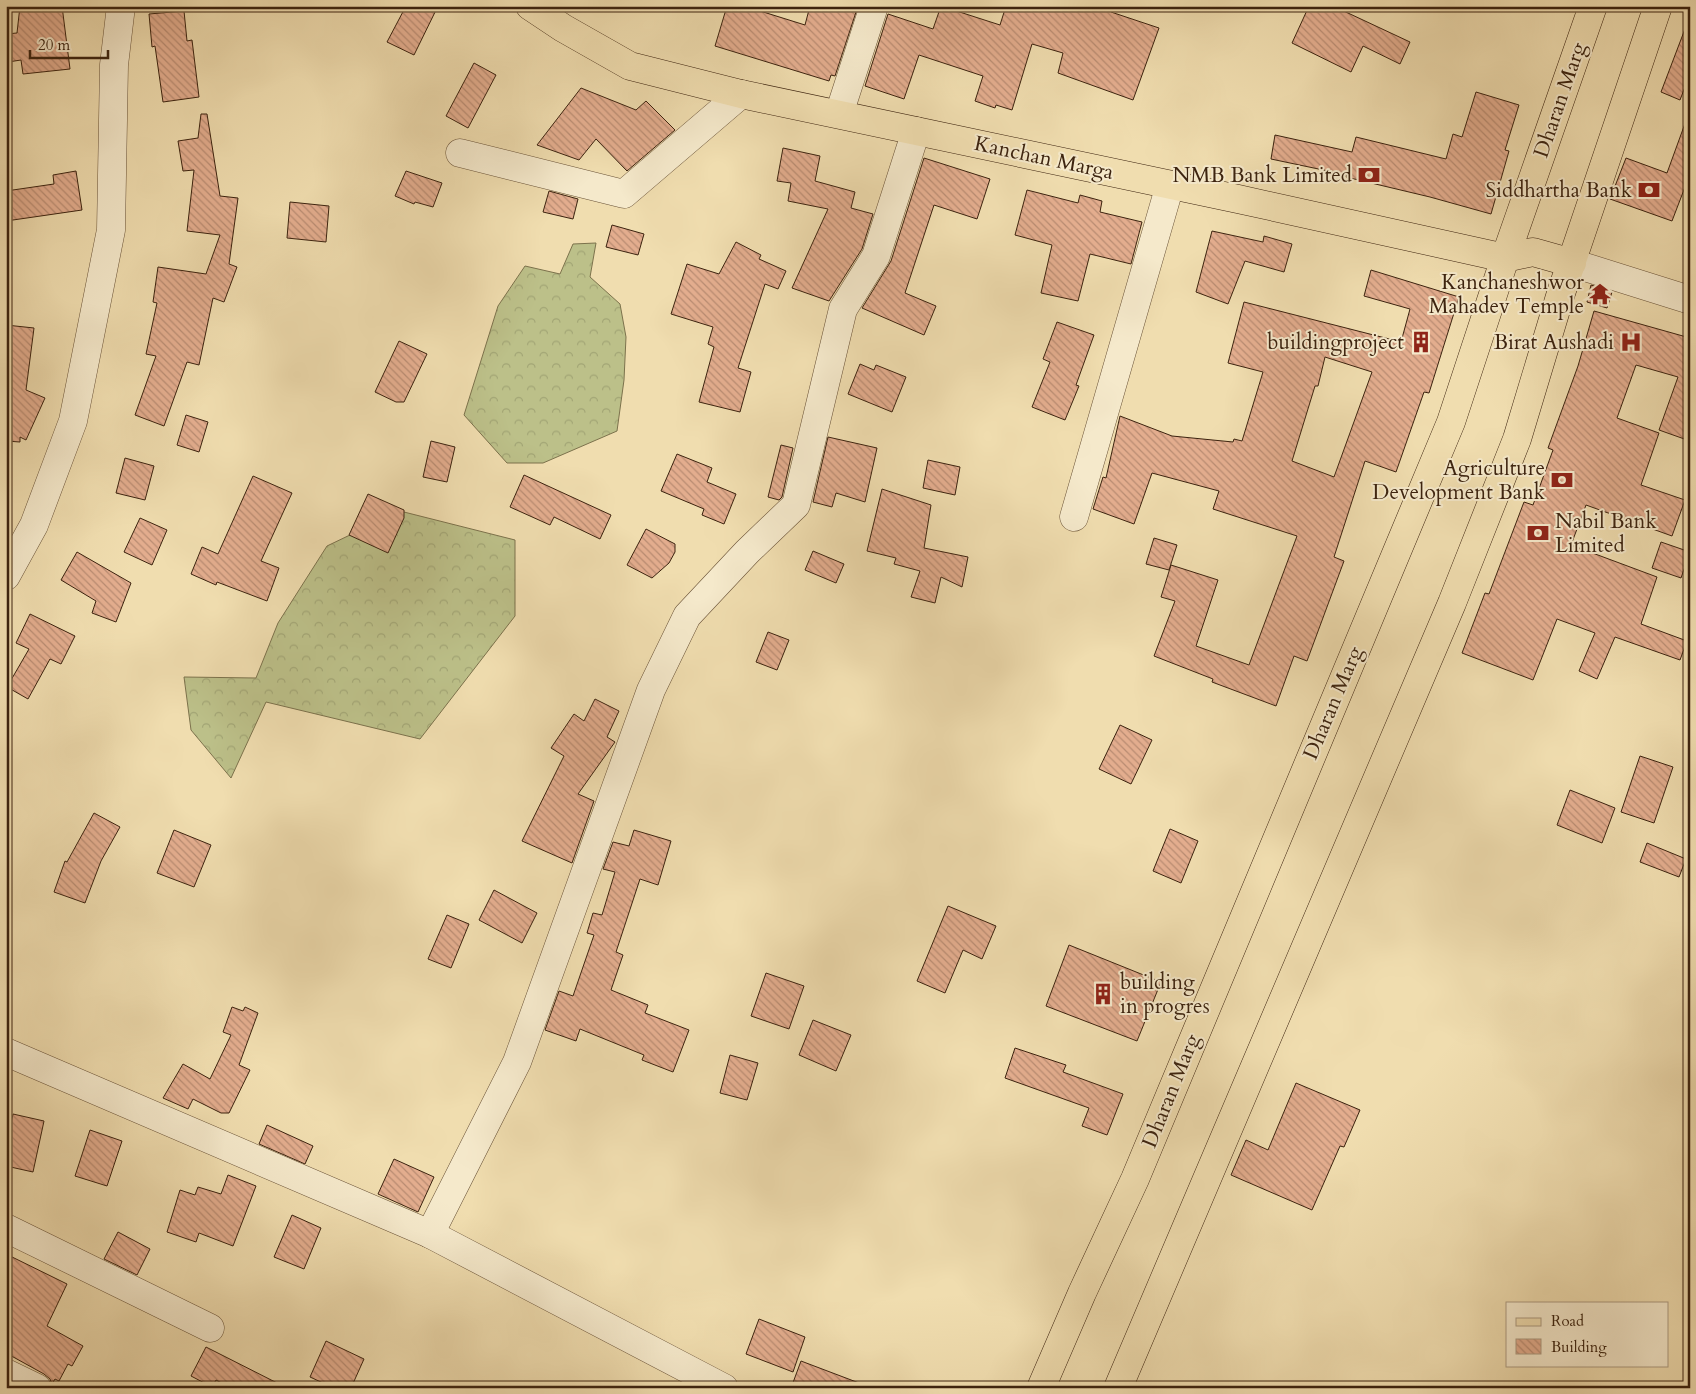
<svg xmlns="http://www.w3.org/2000/svg" width="1696" height="1394" font-family="Cardo,serif">
	<defs>
		<pattern id="forest-crowns" width="20" height="18" patternUnits="userSpaceOnUse" patternTransform="scale(1.25)"><rect width="20" height="18" fill="#bcc089"/><path d="M2 6a3 3 0 1 1 6 0M12 15a3 3 0 1 1 6 0" fill="none" stroke="#a2a575"/></pattern>
		<pattern id="building-back-hatch" width="6" height="6" patternUnits="userSpaceOnUse" patternTransform="scale(1.25)"><rect width="6" height="6" fill="#e3ad8e"/><path d="M-1 5l2 2M0 0l6 6M5-1l2 2" fill="none" stroke="#b98c72"/></pattern>
	</defs>
	<rect width="100%" height="100%" fill="#f0ddaf"/>
	<filter id="stains"><feTurbulence type="fractalNoise" baseFrequency=".004" numOctaves="4"/><feColorMatrix values="0 0 0 0 .2 0 0 0 0 .09 0 0 0 0 .02 0 0 0 .5 -.17"/></filter>
	<radialGradient id="worn" r=".72"><stop offset=".6" stop-color="#630" stop-opacity="0"/><stop offset="1" stop-color="#630" stop-opacity=".3"/></radialGradient>
	<g fill="url(#forest-crowns)" stroke="#7c724c">
		<polygon points="596,243 590,277 620,304 626,337 624,380 617,431 543,463 507,463 464,415 498,306 525,266 560,274 573,244"/>
		<polygon points="400,511 515,540 515,616 420,739 266,702 231,778 191,730 184,677 256,678 278,623 327,546"/>
	</g>
	<g fill="url(#building-back-hatch)" stroke="#3c230f" fill-rule="evenodd">
		<polygon points="20,6 62,6 70,69 23,74 21,60 8,62 6,34 17,33"/>
		<polygon points="406,6 438,6 414,55 387,42"/>
		<polygon points="727,6 744,6 805,25 810,6 858,6 835,76 831,75 829,81 715,46"/>
		<polygon points="941,6 1000,25 1006,6 1113,6 1111,12 1159,28 1133,100 1058,73 1063,53 1032,44 1012,110 996,105 995,108 975,101 983,76 919,55 904,99 865,86 888,14 933,29"/>
		<polygon points="1309,6 1333,6 1410,42 1400,64 1363,46 1351,72 1292,43"/>
		<polygon points="184,11 187,41 192,40 199,97 163,102 155,46 152,47 149,14"/>
		<polygon points="1688,21 1690,22 1690,74 1680,100 1661,92"/>
		<polygon points="474,63 496,75 468,128 446,116"/>
		<polygon points="581,88 636,110 646,101 675,130 627,171 596,139 579,160 537,145"/>
		<polygon points="1476,92 1519,105 1505,150 1509,151 1491,214 1430,197 1346,177 1347,175 1271,159 1275,135 1352,152 1356,137 1446,159 1453,134 1462,137"/>
		<polygon points="201,114 207,114 220,196 238,198 229,264 237,267 224,302 213,298 199,365 187,362 164,426 135,415 156,356 146,354 157,303 153,302 158,267 206,274 220,235 187,231 194,170 183,171 178,141 198,138"/>
		<polygon points="1687,118 1690,118 1690,174 1672,221 1610,199 1626,158 1667,173"/>
		<polygon points="783,148 820,156 815,181 855,192 851,208 873,214 862,249 829,301 792,288 828,209 788,201 791,183 777,181"/>
		<polygon points="924,158 990,179 977,219 934,205 905,293 936,306 924,335 862,308 891,261"/>
		<polygon points="76,171 82,210 6,221 6,191 54,184 53,175"/>
		<polygon points="406,171 442,183 433,207 415,202 414,204 395,196"/>
		<polygon points="1027,190 1078,203 1080,195 1102,201 1100,212 1142,222 1131,264 1090,254 1078,301 1041,293 1052,245 1015,235"/>
		<polygon points="549,191 578,199 573,219 543,212"/>
		<polygon points="290,202 329,206 326,242 287,238"/>
		<polygon points="612,225 644,234 638,255 606,247"/>
		<polygon points="1212,231 1263,242 1264,236 1292,244 1284,272 1245,261 1228,304 1196,292"/>
		<polygon points="736,242 761,255 759,259 786,271 778,289 765,284 738,368 751,372 740,412 699,402 714,347 708,344 713,327 671,314 687,264 719,274"/>
		<path d="M1371 270 1459 297 1429 393 1424 392 1396 472 1365 461 1334 557 1344 561 1307 661 1294 656 1276 706 1212 682 1213 679 1154 656 1175 601 1161 597 1171 565 1218 580 1196 646 1249 665 1297 536 1213 509 1219 491 1152 473 1134 524 1093 509 1103 477 1106 478 1120 416 1172 436 1233 442 1234 439 1242 441 1263 372 1228 363 1244 302 1401 342 1410 309 1364 296ZM1325 357 1372 372 1334 477 1292 461 1315 386H1318Z"/>
		<polygon points="1591,285 1612,292 1607,308 1587,302"/>
		<polygon points="1594,311 1690,338 1690,441 1659,430 1678,377 1636,365 1617,418 1659,433 1641,485 1685,500 1672,536 1586,505 1571,545 1657,577 1641,624 1687,641 1680,660 1615,637 1597,679 1579,671 1595,633 1557,619 1533,680 1462,653 1485,593 1489,594 1524,502 1533,505 1553,450 1548,448 1578,366"/>
		<polygon points="1057,322 1094,335 1076,385 1079,386 1065,420 1032,407 1050,362 1043,359"/>
		<polygon points="6,325 34,328 26,390 45,398 26,440 20,437 20,442 6,441"/>
		<polygon points="399,341 427,354 404,402 396,402 375,392"/>
		<polygon points="860,364 874,370 876,365 906,377 892,412 848,394"/>
		<polygon points="186,415 208,422 199,452 177,445"/>
		<polygon points="828,437 877,448 865,502 836,493 832,507 813,502"/>
		<polygon points="431,441 455,447 447,482 423,477"/>
		<polygon points="781,445 793,448 782,497 779,500 768,497"/>
		<polygon points="677,454 712,468 707,482 736,494 724,524 702,515 704,509 661,491"/>
		<polygon points="125,458 154,466 145,500 116,493"/>
		<polygon points="928,460 960,467 955,495 923,488"/>
		<polygon points="524,475 611,515 600,539 554,517 550,525 510,507"/>
		<polygon points="253,476 292,493 261,561 279,568 267,601 217,582 216,585 191,574 202,547 218,554"/>
		<polygon points="882,489 931,505 924,548 968,557 962,587 941,577 935,603 911,597 920,571 894,564 896,558 867,551"/>
		<polygon points="368,494 404,510 404,518 388,553 349,535"/>
		<polygon points="140,518 167,530 152,565 124,552"/>
		<polygon points="646,529 675,544 675,552 669,563 652,578 627,565"/>
		<polygon points="1154,538 1177,545 1169,570 1146,564"/>
		<polygon points="1661,542 1690,552 1681,578 1652,568"/>
		<polygon points="813,551 844,564 836,583 805,570"/>
		<polygon points="77,552 131,583 116,622 92,613 96,601 61,580"/>
		<polygon points="30,614 75,636 61,664 50,659 28,699 7,687 29,649 16,643"/>
		<polygon points="768,632 789,640 777,670 756,662"/>
		<polygon points="595,699 619,711 607,737 615,742 578,794 594,801 572,863 522,841 564,756 551,748 574,714 584,721"/>
		<polygon points="1120,725 1152,740 1131,784 1099,769"/>
		<polygon points="1640,756 1673,767 1654,823 1621,812"/>
		<polygon points="1570,790 1615,808 1602,843 1557,825"/>
		<polygon points="94,813 120,827 101,861 85,903 54,892 65,861 67,862"/>
		<polygon points="1170,829 1198,841 1181,883 1153,871"/>
		<polygon points="174,830 211,845 194,887 157,873"/>
		<polygon points="634,830 671,841 658,885 640,879 616,952 623,955 611,990 648,1005 645,1013 689,1030 673,1072 642,1060 644,1055 580,1029 576,1041 545,1030 559,991 573,996 594,935 587,933 593,913 602,915 615,872 603,869 613,842 629,846"/>
		<polygon points="1647,843 1686,859 1679,877 1640,862"/>
		<polygon points="494,890 537,913 522,943 479,920"/>
		<polygon points="948,906 996,926 982,959 963,950 945,993 917,981"/>
		<polygon points="447,915 469,924 451,968 428,959"/>
		<polygon points="1069,945 1161,982 1137,1041 1046,1006"/>
		<polygon points="766,973 804,986 789,1029 751,1016"/>
		<polygon points="232,1007 243,1011 245,1007 258,1013 239,1065 250,1070 229,1113 221,1113 193,1099 188,1109 163,1098 183,1064 210,1079 231,1035 223,1032"/>
		<polygon points="813,1020 851,1035 836,1071 799,1055"/>
		<polygon points="1015,1048 1066,1065 1063,1072 1123,1094 1107,1135 1082,1126 1089,1108 1005,1078"/>
		<polygon points="730,1055 758,1063 747,1100 720,1093"/>
		<polygon points="1296,1083 1360,1110 1344,1147 1340,1146 1312,1210 1231,1175 1246,1140 1268,1150"/>
		<polygon points="13,1114 44,1121 33,1172 6,1166 6,1146"/>
		<polygon points="267,1125 313,1146 305,1164 259,1144"/>
		<polygon points="90,1130 122,1141 107,1186 75,1176"/>
		<polygon points="394,1159 434,1177 418,1212 378,1194"/>
		<polygon points="228,1175 256,1186 233,1246 199,1233 196,1242 167,1232 180,1190 195,1195 198,1187 221,1194"/>
		<polygon points="292,1215 321,1228 304,1269 274,1257"/>
		<polygon points="118,1232 150,1249 137,1275 104,1259"/>
		<polygon points="6,1254 67,1284 47,1326 83,1346 72,1366 68,1364 59,1381 55,1379 52,1384 50,1379 44,1374 6,1353"/>
		<polygon points="759,1319 805,1337 793,1372 746,1354"/>
		<polygon points="326,1341 364,1359 351,1388 334,1388 310,1377"/>
		<polygon points="206,1347 287,1388 231,1388 216,1380 212,1387 191,1376"/>
		<polygon points="801,1361 867,1386 867,1388 791,1388"/>
	</g>
	<g fill="none" stroke-linecap="round" stroke-linejoin="round">
		<g stroke="#695237" stroke-width="29">
			<g id="minor">
				<polyline points="839,114 874,6"/>
				<polyline points="460,153 624,194 741,94"/>
				<polyline points="1572,263 1690,300"/>
				<polyline points="1074,517 1170,185"/>
				<polyline points="6,576 34,525 73,421 111,230 114,65 121,6"/>
				<polyline points="6,1052 430,1234 724,1388"/>
				<polyline points="6,1228 210,1328"/>
				<polyline points="430,1234 517,1062 651,690 687,616 747,552 796,505 843,309 876,256 916,131"/>
				<polyline points="6,1373 37,1388"/>
			</g>
		</g>
		<g stroke="#3c230f" stroke-width="29">
			<g id="major">
				<polyline points="530,6 563,28 630,66 741,94 1238,199 1505,258 1533,252 1572,263"/>
				<polyline points="1041,1388 1082,1293 1135,1179 1451,422 1505,258 1593,6"/>
				<polyline points="1118,1388 1452,603 1517,439 1561,293 1658,6"/>
			</g>
		</g>
		<use href="#minor" stroke="#f5e9cb" stroke-width="28"/>
		<use href="#major" stroke="#f0ddaf" stroke-width="28"/>
	</g>
	<defs>
		<g id="bank-bare" transform="scale(1.725)"><path d="M-6-4H6V4H-6ZM0-2.3a2.3 2.3 0 1 0 0 4.6a2.3 2.3 0 1 0 0-4.6Z" fill="#8f2418" stroke="#f5e9cb" stroke-width="2.5" paint-order="stroke"/></g>
		<g id="temple-bare" transform="scale(1.725)"><path d="M0-6L5-2H3V0L6.5 2.5H4V6H1.5V3h-3V6H-4V2.5H-6.5L-3 0V-2H-5Z" fill="#8f2418" stroke="#f5e9cb" stroke-width="2.5" paint-order="stroke"/></g>
		<g id="building-bare" transform="scale(1.725)"><path d="M-4-6H4V6H1V3H-1V6H-4ZM-2.5-4.3h1.7v1.8h-1.7ZM.8-4.3h1.7v1.8H.8ZM-2.5-1h1.7V.8h-1.7ZM.8-1h1.7V.8H.8Z" fill="#8f2418" stroke="#f5e9cb" stroke-width="2.5" paint-order="stroke"/></g>
		<g id="hospital-bare" transform="scale(1.725)"><path d="M-5-5h3v3.5h4V-5h3V5h-3V1.5h-4V5h-3Z" fill="#8f2418" stroke="#f5e9cb" stroke-width="2.5" paint-order="stroke"/></g>
	</defs>
	<g fill-rule="evenodd">
		<use href="#bank-bare" x="1369" y="175"/>
		<use href="#bank-bare" x="1649" y="190"/>
		<use href="#temple-bare" x="1600" y="294"/>
		<use href="#building-bare" x="1421" y="342"/>
		<use href="#hospital-bare" x="1631" y="342"/>
		<use href="#bank-bare" x="1562" y="480"/>
		<use href="#bank-bare" x="1538" y="533"/>
		<use href="#building-bare" x="1103" y="994"/>
	</g>
	<g text-anchor="middle" dominant-baseline="central" stroke-width="4" stroke-linejoin="round" paint-order="stroke">
		<g font-size="21" fill="#3c230f" stroke="#f5e9cb">
			<text transform="translate(1560 100) rotate(-71)">Dharan Marg</text>
			<text transform="translate(1044 158) rotate(12)">Kanchan Marga</text>
			<text transform="translate(1333 703) rotate(-67)">Dharan Marg</text>
			<text transform="translate(1171 1091) rotate(-68)">Dharan Marg</text>
		</g>
		<g font-size="21" fill="#3c230f" stroke="#f5e9cb" text-anchor="end">
			<text x="1352" y="175">NMB Bank Limited</text>
			<text x="1632" y="190">Siddhartha Bank</text>
			<text x="1584" y="282">Kanchaneshwor<tspan x="1584" dy="24">Mahadev Temple</tspan></text>
			<text x="1404" y="342">buildingproject</text>
			<text x="1614" y="342">Birat Aushadi</text>
			<text x="1545" y="468">Agriculture<tspan x="1545" dy="24">Development Bank</tspan></text>
			<text x="1555" y="521" text-anchor="start">Nabil Bank<tspan x="1555" dy="24">Limited</tspan></text>
			<text x="1120" y="982" text-anchor="start">building<tspan x="1120" dy="24">in progres</tspan></text>
		</g>
	</g>
	<rect width="1696" height="1394" fill="none" stroke="#f0ddaf" stroke-width="25"/>
	<rect x="8" y="8" width="1681" height="1379" fill="none" stroke="#3c230f" stroke-width="2.5"/>
	<rect x="12" y="12" width="1671" height="1369" fill="none" stroke="#3c230f"/>
	<rect x="1506" y="1302" width="162" height="65" fill="#f5e9cb" stroke="#ab9a80"/>
	<rect x="1516" y="1318" width="25" height="8" fill="#f0ddaf" stroke="#ab9a80"/>
	<text x="1551" y="1326" font-size="15" fill="#3c230f">Road</text>
	<rect x="1516" y="1339" width="25" height="15" fill="url(#building-back-hatch)" stroke="#ab9a80"/>
	<text x="1551" y="1352" font-size="15" fill="#3c230f">Building</text>
	<path d="M30 50v8h78v-8" fill="none" stroke="#3c230f" stroke-width="2.5"/>
	<text x="38" y="50" font-size="15" fill="#3c230f" stroke="#f5e9cb" stroke-width="4" paint-order="stroke">20 m</text>
	<rect width="100%" height="100%" filter="url(#stains)"/>
	<rect width="100%" height="100%" fill="url(#worn)"/>
</svg>
